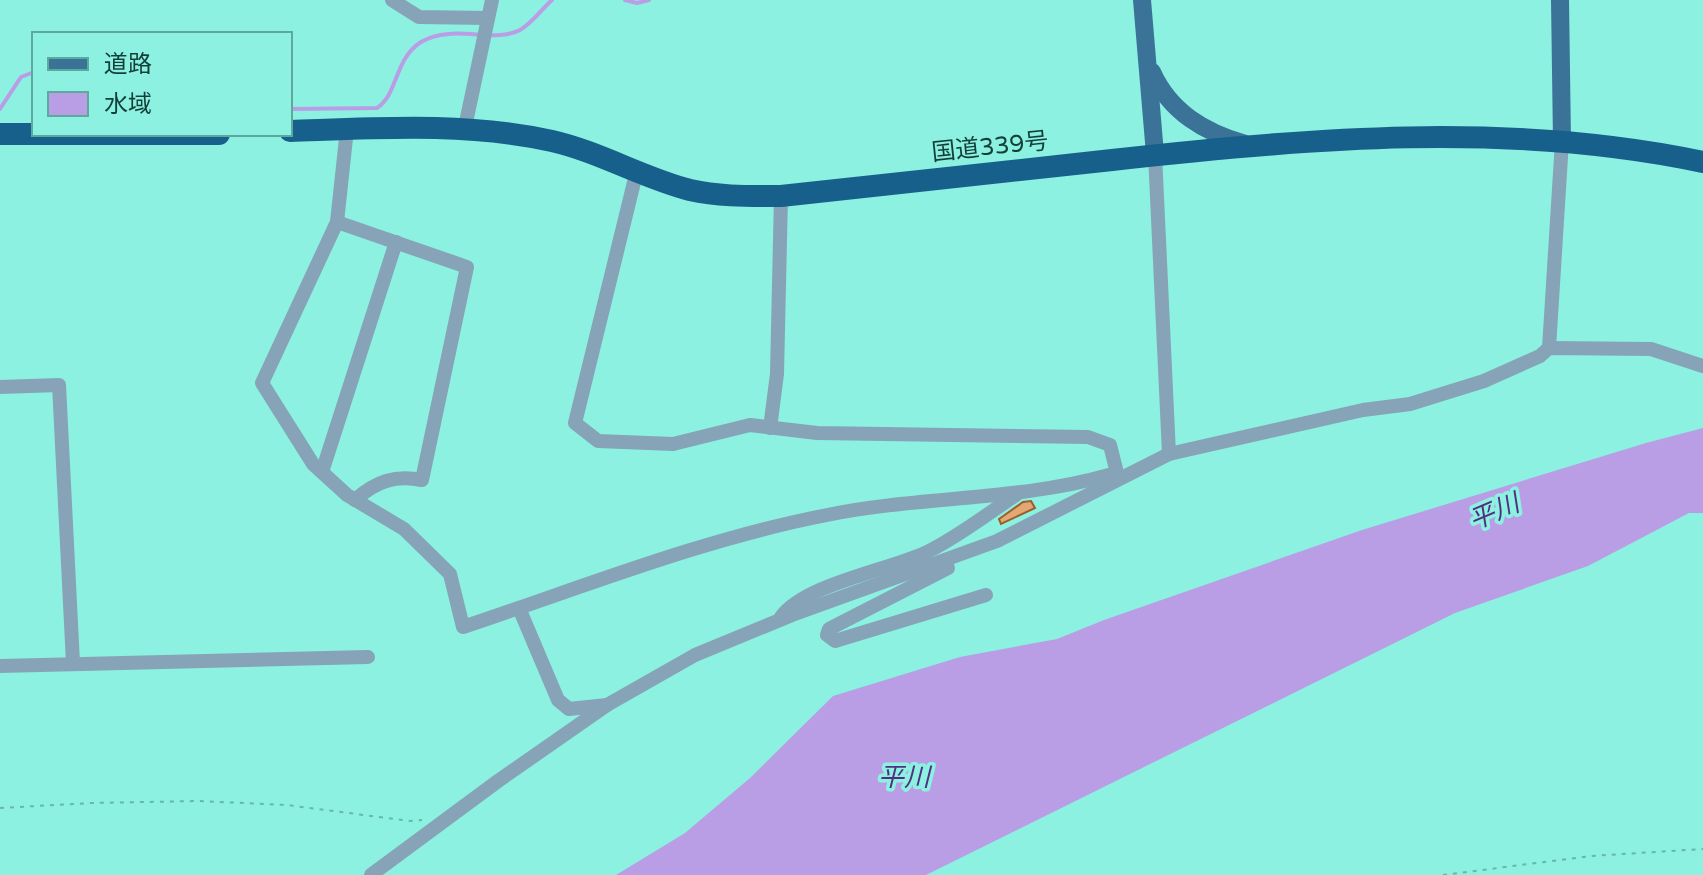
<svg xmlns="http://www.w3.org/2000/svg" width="1703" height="875" font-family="'Varela Round','Noto Sans JP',sans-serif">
	<rect width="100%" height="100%" fill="#8cf1e0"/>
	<polygon fill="#b99ee6" points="1703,428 1703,513 1689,513 1588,566 1455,613 926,875 616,875 685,833 750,778 833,696 960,657 1057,639 1104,620 1362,530 1646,443"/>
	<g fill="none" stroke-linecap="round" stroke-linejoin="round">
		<g stroke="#b99ee6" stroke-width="4">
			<polyline points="625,0 637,3 649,0"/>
			<polyline points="0,109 21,77 34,72"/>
			<path d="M290 109 377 108C398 95 394 59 421 42 453 23 494 44 520 30 531 24 542 9 552 0"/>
		</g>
	</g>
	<polygon fill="#e4a773" stroke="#98602c" stroke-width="2" points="1031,501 1035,508 1001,524 999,519 1023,502"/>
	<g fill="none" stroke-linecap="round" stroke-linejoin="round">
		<g stroke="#65b8aa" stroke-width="2" stroke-dasharray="4 6" stroke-linecap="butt">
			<polyline points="0,808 92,803 199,801 287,805 410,821 422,820"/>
			<polyline points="1443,875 1591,856 1703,849"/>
		</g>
		<g stroke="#87a3b8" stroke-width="14">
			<polyline points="392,0 419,17 487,18"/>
			<polyline points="465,127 492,0"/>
			<path d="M347 129 337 222 262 383 313 464 347 495 404 529 450 574 463 627C583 587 703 539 827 515 920 496 1017 501 1109 475"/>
			<polyline points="1155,154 1169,454"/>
			<polyline points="637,170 575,423 598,441 673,444 750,425 817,433 1088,437 1110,445 1117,473"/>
			<path d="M337 222 467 267 422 480C395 475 376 481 355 500"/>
			<polyline points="1549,348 1562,141"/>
			<polyline points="0,387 59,385 73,663"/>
			<polyline points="770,428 777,374 781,196"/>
			<polyline points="322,472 396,242"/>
			<polyline points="948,568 829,629 827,635 835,641 986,595"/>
			<polyline points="519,608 558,700 569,709 607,705"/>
			<path d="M781 617C805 584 889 570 927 552 958 537 987 514 1016 495"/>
			<polyline points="0,666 368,657"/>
			<polyline points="371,875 498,781 607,705 695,655 792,615 997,541 1169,454 1363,410 1410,404 1484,381 1540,356 1549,348 1651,349 1703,366"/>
		</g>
		<g stroke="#3b7298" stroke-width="18">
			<polyline points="1142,0 1155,154"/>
			<polyline points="1560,0 1562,141"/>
			<path d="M1152 72C1170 112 1204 132 1245 144"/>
		</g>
		<g stroke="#17608c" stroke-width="22">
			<path d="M290 131C378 128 466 122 552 141 600 152 643 178 690 190 721 197 750 196 781 196 892 184 1002 172 1112 160 1307 138 1510 121 1703 162"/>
			<polyline points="0,134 219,134"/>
		</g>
	</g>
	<g text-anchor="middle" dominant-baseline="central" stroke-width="7" stroke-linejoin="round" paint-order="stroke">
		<g font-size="24" fill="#133f39" stroke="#8cf1e0">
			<text transform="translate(990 147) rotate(-6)">国道339号</text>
		</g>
		<g font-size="26" font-style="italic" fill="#542f81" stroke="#8cf1e0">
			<text transform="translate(1494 512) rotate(-23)">平川</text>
			<text x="904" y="777">平川</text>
		</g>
	</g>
	<rect x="32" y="32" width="260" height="104" fill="#8cf1e0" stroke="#5caa9d" stroke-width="2"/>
	<rect x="48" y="58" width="40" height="12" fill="#3b7298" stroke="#5caa9d" stroke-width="2"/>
	<text x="104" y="72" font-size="24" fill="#133f39">道路</text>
	<rect x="48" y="92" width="40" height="24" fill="#b99ee6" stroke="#5caa9d" stroke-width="2"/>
	<text x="104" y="112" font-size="24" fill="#133f39">水域</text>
</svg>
